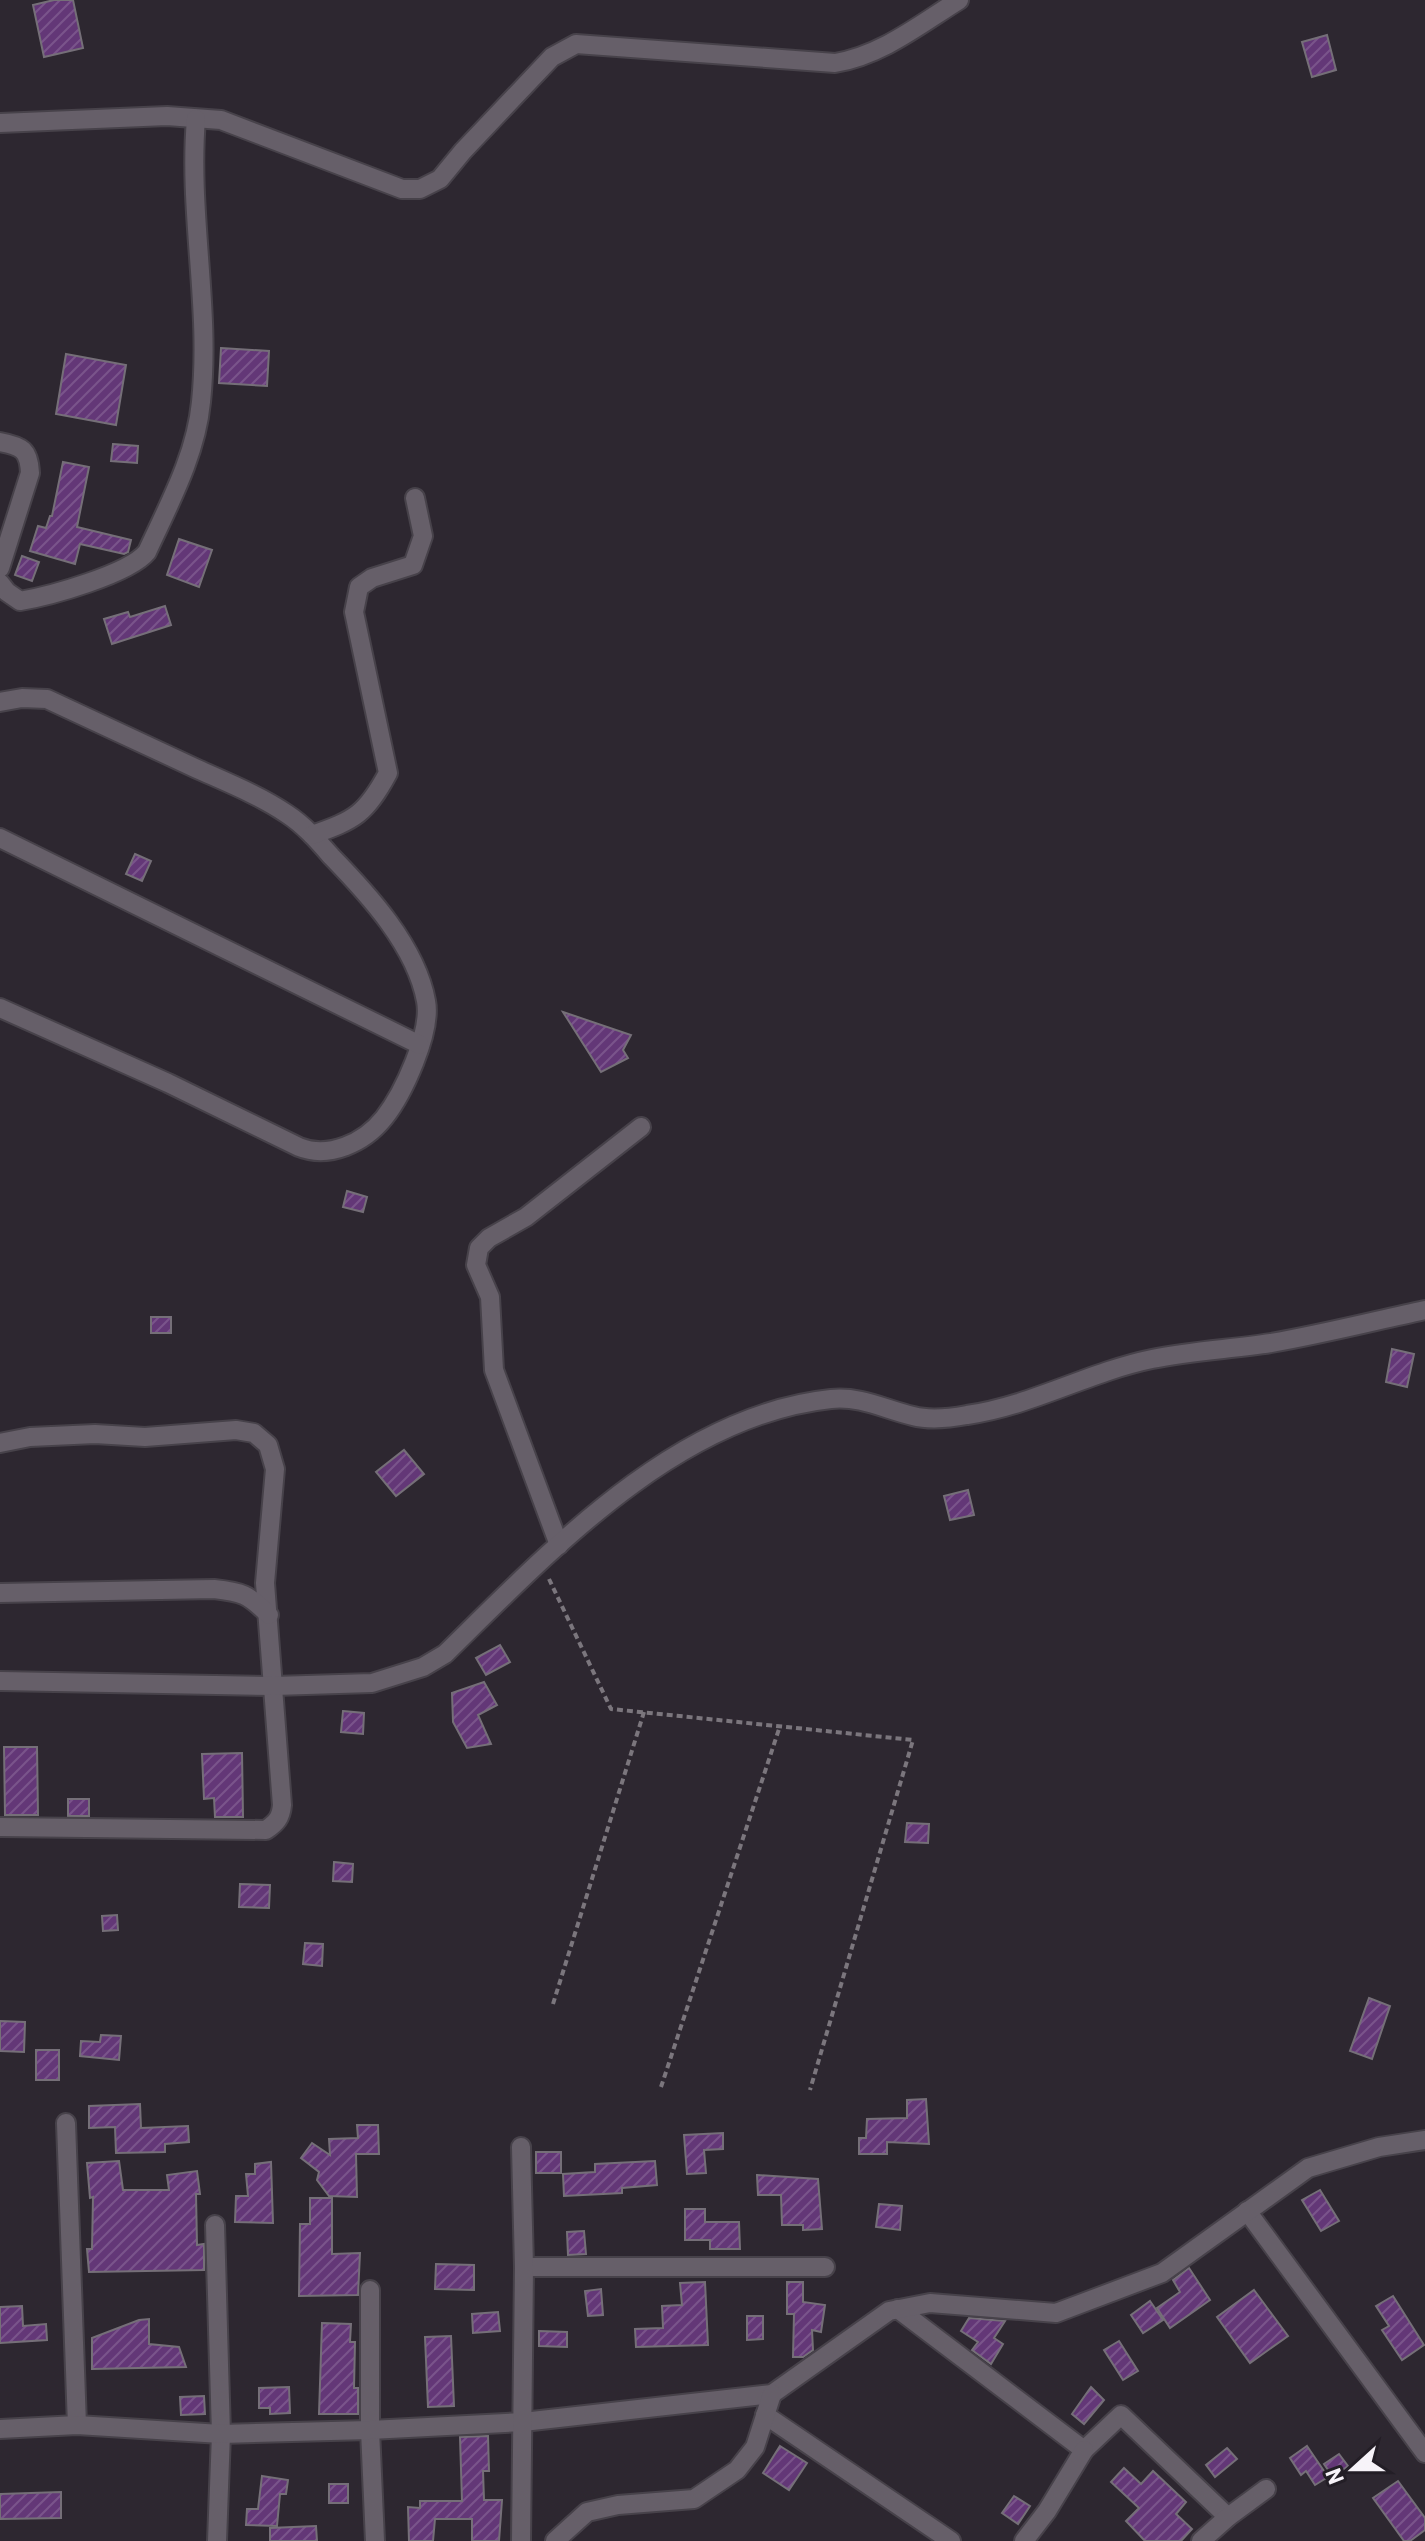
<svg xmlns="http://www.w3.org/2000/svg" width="1425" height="2541" font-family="Barlow,sans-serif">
	<defs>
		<pattern id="building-hatch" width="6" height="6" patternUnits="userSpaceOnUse" patternTransform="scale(2)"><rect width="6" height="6" fill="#633777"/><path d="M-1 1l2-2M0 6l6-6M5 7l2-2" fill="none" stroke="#7a548b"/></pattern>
	</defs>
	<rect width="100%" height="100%" fill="#2d2730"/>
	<g fill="url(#building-hatch)" stroke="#756f78" stroke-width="2">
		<polygon points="54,0 73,0 83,48 44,57 33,5"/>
		<polygon points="1327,35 1336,70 1312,77 1302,42"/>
		<polygon points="221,348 269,351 267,386 219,383"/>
		<polygon points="66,354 126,365 116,425 56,414"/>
		<polygon points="113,444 138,446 137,463 111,461"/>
		<polygon points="63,462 89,467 77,527 131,540 128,552 124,554 80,544 75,564 30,551 38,526 46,528 50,516 52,516"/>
		<polygon points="179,539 212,550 199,587 167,575"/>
		<polygon points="22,556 39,562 32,581 15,575"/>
		<polygon points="165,606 171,625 112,644 104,619 128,612 130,617"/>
		<polygon points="135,854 151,861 142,881 126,874"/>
		<polygon points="563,1012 631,1035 623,1050 628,1058 601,1072"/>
		<polygon points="347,1191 367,1197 363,1212 343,1207"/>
		<rect x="151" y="1317" width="20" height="16"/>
		<polygon points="1392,1349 1414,1354 1407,1387 1386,1382"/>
		<polygon points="404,1450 424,1474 396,1496 376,1472"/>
		<polygon points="968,1490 974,1515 950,1520 944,1496"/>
		<polygon points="500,1645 510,1662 486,1675 476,1658"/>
		<polygon points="484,1682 497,1705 478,1715 491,1744 467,1748 453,1722 452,1693"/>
		<polygon points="343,1711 364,1713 363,1734 341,1732"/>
		<polygon points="4,1747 37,1747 38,1815 5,1815"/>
		<polygon points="242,1753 243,1817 215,1817 214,1798 204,1799 202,1754"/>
		<rect x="68" y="1799" width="21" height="17"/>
		<polygon points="907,1823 929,1824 928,1843 905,1842"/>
		<polygon points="334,1862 353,1864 352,1882 333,1881"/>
		<polygon points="240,1884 270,1885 269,1908 239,1907"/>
		<polygon points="117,1915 118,1930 103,1931 102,1916"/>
		<polygon points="305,1943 323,1944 322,1966 303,1964"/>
		<polygon points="1369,1998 1390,2006 1372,2059 1350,2051"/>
		<polygon points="0,2021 25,2022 24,2052 0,2051"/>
		<polygon points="101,2035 121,2036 119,2060 80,2056 81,2041 100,2042"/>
		<rect x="36" y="2050" width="23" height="30"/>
		<polygon points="926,2099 929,2144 887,2142 887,2154 859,2154 859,2138 866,2138 867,2119 907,2118 907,2100"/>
		<polygon points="140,2104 141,2128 188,2126 189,2142 165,2144 165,2152 116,2153 115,2127 89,2128 89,2106"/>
		<polygon points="357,2125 378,2125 379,2154 356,2154 357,2197 329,2196 317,2180 319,2172 301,2158 312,2143 330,2155 329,2139 358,2138"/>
		<polygon points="723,2133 723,2149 704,2150 706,2173 687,2174 684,2135"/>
		<rect x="536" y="2152" width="25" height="21"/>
		<polygon points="119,2161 123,2190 169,2190 167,2175 197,2171 200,2194 196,2194 197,2245 204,2244 204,2270 89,2272 87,2249 92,2249 93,2197 90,2198 87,2163"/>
		<polygon points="655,2161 657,2185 622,2188 622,2193 564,2196 563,2174 595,2172 595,2164"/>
		<polygon points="271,2162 273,2223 235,2222 236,2196 248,2196 246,2174 255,2174 255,2164"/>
		<polygon points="757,2175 818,2179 822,2229 803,2230 803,2225 782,2225 781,2195 758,2195"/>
		<polygon points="1320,2190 1339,2221 1321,2231 1302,2200"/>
		<polygon points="310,2198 332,2198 332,2254 360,2253 358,2295 299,2296 300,2224 310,2224"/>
		<polygon points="879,2204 902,2206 900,2230 876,2227"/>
		<polygon points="685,2209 705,2209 705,2222 739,2222 740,2249 710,2249 710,2240 685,2240"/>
		<polygon points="584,2231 586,2254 568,2255 567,2232"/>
		<polygon points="436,2264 474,2265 474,2290 435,2289"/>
		<polygon points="1189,2268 1210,2300 1170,2328 1157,2308 1180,2292 1173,2280"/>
		<polygon points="705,2282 708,2345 636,2347 635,2329 663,2328 662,2306 682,2305 680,2283"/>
		<polygon points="787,2282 803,2282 803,2302 825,2305 821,2332 812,2330 813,2350 803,2357 793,2357 794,2314 787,2314"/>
		<polygon points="601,2289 603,2315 588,2316 585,2291"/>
		<polygon points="1254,2290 1288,2336 1250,2363 1217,2317"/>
		<polygon points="1393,2296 1424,2345 1402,2360 1382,2330 1389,2326 1376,2306"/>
		<polygon points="1150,2301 1163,2320 1143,2333 1131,2315"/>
		<polygon points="22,2306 23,2326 46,2324 47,2340 0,2343 0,2307"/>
		<polygon points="498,2312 500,2331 473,2333 472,2314"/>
		<polygon points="747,2316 763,2316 763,2339 747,2340"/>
		<polygon points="969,2318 1005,2321 994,2338 1003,2344 991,2364 972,2350 978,2342 961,2331"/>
		<polygon points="149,2319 149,2344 179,2347 186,2367 92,2369 92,2338 139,2320"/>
		<polygon points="322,2323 351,2324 350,2342 355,2342 354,2388 358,2388 358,2414 319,2414"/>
		<polygon points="539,2331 567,2332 567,2347 539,2346"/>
		<polygon points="451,2336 454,2406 428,2407 425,2337"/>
		<polygon points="1119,2341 1138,2371 1123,2380 1104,2350"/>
		<polygon points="289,2387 290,2413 270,2414 270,2408 259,2408 259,2388"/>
		<polygon points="1091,2387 1104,2400 1084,2424 1072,2414"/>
		<polygon points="204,2396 205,2414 181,2415 180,2397"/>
		<polygon points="488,2436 489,2471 483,2471 484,2500 502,2500 499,2541 472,2541 472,2519 435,2519 433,2541 409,2541 408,2507 420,2508 420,2501 462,2501 460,2437"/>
		<polygon points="780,2446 807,2463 789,2490 763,2473"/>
		<polygon points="1307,2446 1328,2477 1315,2485 1306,2471 1301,2475 1290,2458"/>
		<polygon points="1227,2448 1237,2459 1215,2477 1206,2465"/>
		<polygon points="1339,2454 1348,2466 1333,2477 1324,2464"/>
		<polygon points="1124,2468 1141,2484 1153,2471 1186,2502 1176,2514 1192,2529 1181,2541 1145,2541 1126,2521 1139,2508 1111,2482"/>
		<polygon points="262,2476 288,2480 286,2494 280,2494 277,2526 246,2525 247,2509 258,2509"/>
		<polygon points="1398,2481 1425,2518 1425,2530 1410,2541 1404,2541 1373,2498"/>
		<rect x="329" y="2484" width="19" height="19"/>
		<polygon points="61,2492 61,2518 0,2519 0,2494"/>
		<polygon points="1014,2496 1030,2506 1018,2524 1002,2513"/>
		<polygon points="316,2526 317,2541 270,2541 270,2528"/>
	</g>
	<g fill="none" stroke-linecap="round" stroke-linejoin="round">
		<g stroke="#47424a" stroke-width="22">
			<g id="minor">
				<path d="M0 123 167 116 221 120 402 189H420L440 179 463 151 552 57 576 44 835 63C882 55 919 25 959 0"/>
				<path d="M0 442C22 446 29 450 30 473L0 568"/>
				<path d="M0 583 7 592 20 601C50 596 129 574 147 552 169 504 196 455 201 402 211 308 188 213 196 119"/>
				<path d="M0 702 22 698 47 699C96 722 146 745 195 768 226 782 259 795 287 814 304 825 318 841 331 856 368 894 416 946 426 1001 432 1032 403 1094 384 1118 364 1143 329 1159 299 1147L168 1083 0 1008"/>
				<path d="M312 835C355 820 366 814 388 773L354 612 359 587 372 578 413 565 423 536 415 498"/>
				<polyline points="0,838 420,1045"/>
				<path d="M0 1443 30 1437 95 1434 145 1437 236 1430 254 1433 268 1445 275 1469 265 1583 282 1805C281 1818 276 1823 266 1830L0 1827"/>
				<polyline points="559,1545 494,1370 490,1297 476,1265 479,1248 489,1238 526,1217 641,1127"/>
				<path d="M0 1593 214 1589C242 1592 248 1594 269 1615"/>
				<path d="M0 1681 274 1686 372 1683 423 1667 445 1654C550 1551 677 1415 831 1399 861 1396 884 1409 913 1416 928 1420 951 1418 967 1415 1031 1406 1089 1372 1152 1359 1191 1351 1232 1349 1271 1343 1323 1334 1374 1321 1425 1310"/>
				<polyline points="66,2123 77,2425"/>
				<polyline points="1247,2211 1425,2453"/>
				<polyline points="215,2225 221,2434 217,2541"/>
				<polyline points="524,2267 825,2267"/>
				<polyline points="370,2290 370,2430 375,2541"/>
				<polyline points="898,2309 1084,2450 1121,2415 1228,2517"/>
				<polyline points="765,2415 951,2541"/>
				<polyline points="0,2429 77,2425 221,2434 370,2430 523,2422 772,2394 889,2311 930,2303 1056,2313 1162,2273 1308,2168 1379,2147 1425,2140"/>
				<polyline points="521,2541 524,2267 521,2147"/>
				<polyline points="555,2541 587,2512 618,2505 694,2499 737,2470 755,2447 772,2394"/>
				<polyline points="1024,2541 1047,2511 1084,2450"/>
				<polyline points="1201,2541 1228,2517 1266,2489"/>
			</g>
		</g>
		<g stroke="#7b767d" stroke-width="4" stroke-dasharray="6 4" stroke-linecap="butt">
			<polyline points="549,1579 611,1709 913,1740 810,2090"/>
			<polyline points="553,2004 644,1712"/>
			<polyline points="661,2087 780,1726"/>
		</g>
		<use href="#minor" stroke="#665f69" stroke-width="18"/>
	</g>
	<g transform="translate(1353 2469) rotate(249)" stroke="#231e26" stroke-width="6" paint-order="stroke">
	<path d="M0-6L14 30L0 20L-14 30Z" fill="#f7f3f9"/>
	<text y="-12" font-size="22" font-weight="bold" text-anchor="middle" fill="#f7f3f9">N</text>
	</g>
</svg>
